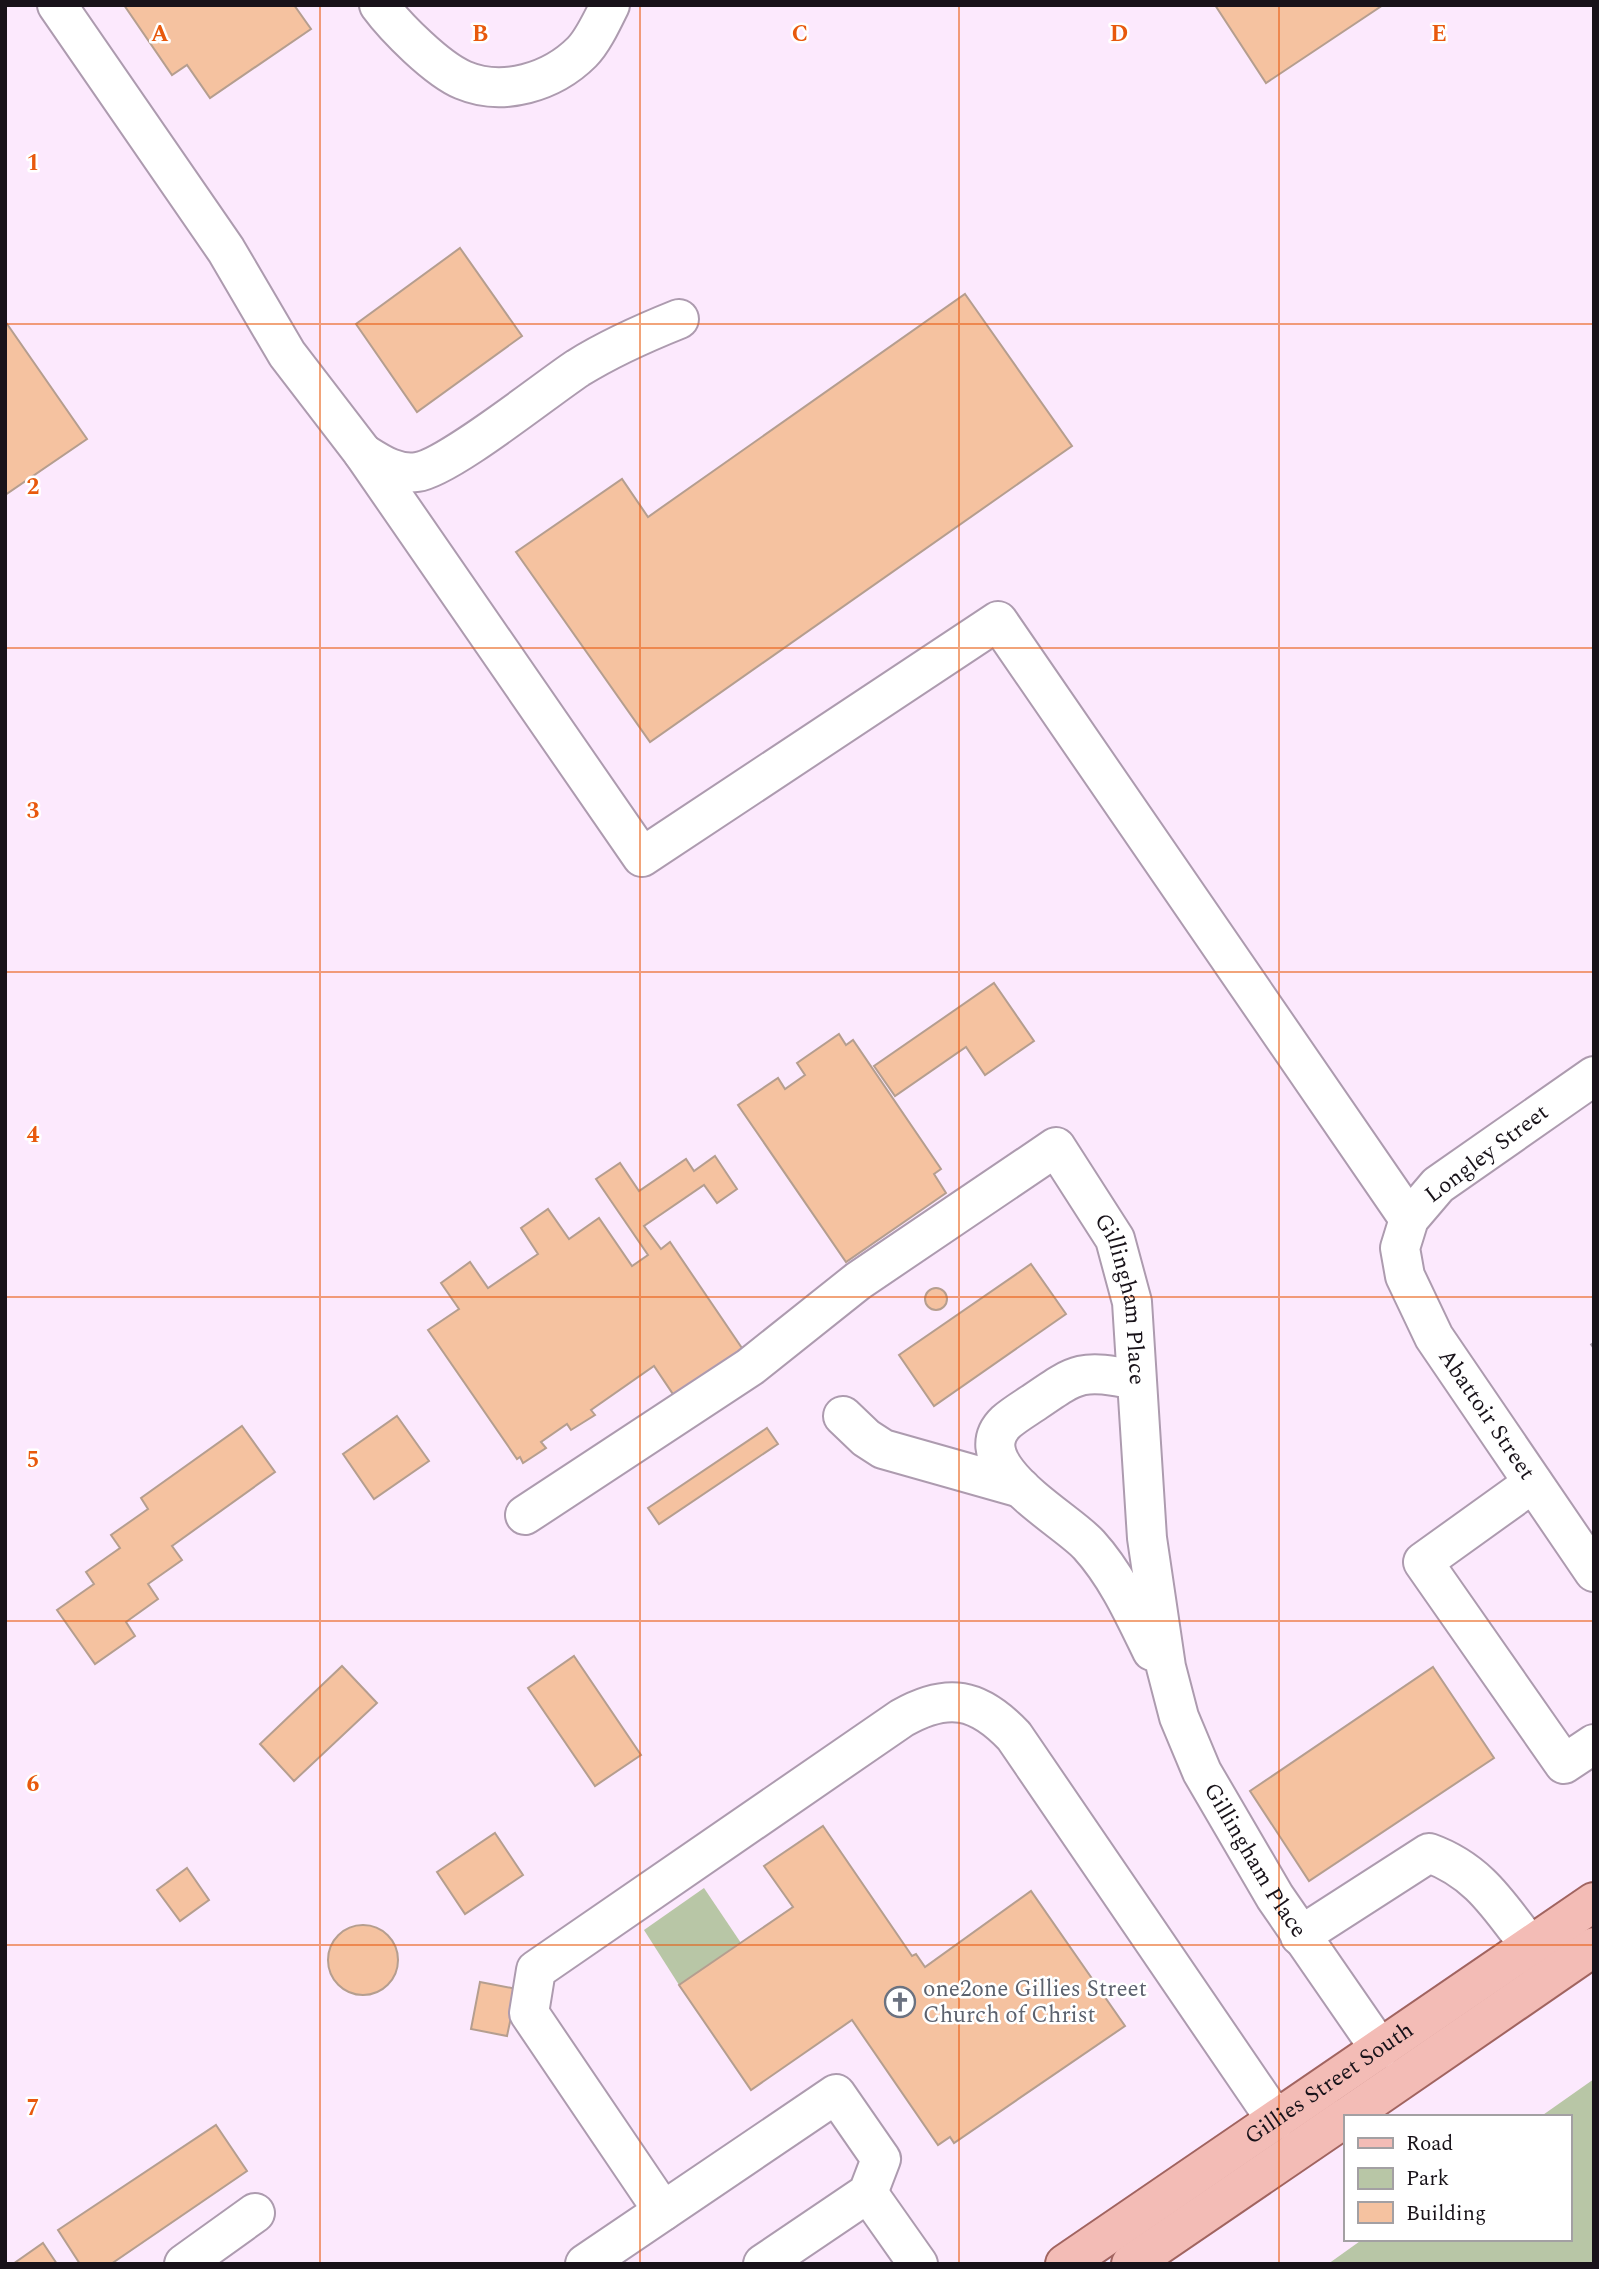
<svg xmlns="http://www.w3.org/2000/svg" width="1599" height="2269" font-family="Spectral,serif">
	<rect width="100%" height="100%" fill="#fce9fd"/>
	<g fill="#b8c6a6">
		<polygon points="704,1888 741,1943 679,1985 644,1930"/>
		<polygon points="1594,2079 1594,2264 1328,2264 1363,2239 1569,2239 1569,2117 1540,2117"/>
	</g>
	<g fill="#f5c2a0" stroke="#b59e8f" stroke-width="2">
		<polygon points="124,5 294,5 311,29 210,98 187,65 172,75"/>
		<polygon points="1215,5 1383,5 1266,83"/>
		<polygon points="460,248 522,336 417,412 356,324"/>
		<polygon points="965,294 1072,446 650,742 516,552 622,479 648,517"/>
		<polygon points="5,321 87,439 5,495"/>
		<polygon points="994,983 1034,1041 985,1075 966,1047 895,1096 874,1066"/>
		<polygon points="839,1034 846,1045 853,1040 941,1169 934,1174 946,1193 846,1262 738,1105 778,1078 785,1089 805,1075 797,1063"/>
		<polygon points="715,1156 737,1189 717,1203 704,1185 644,1226 661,1249 670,1242 748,1357 679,1403 654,1366 591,1410 595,1415 571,1430 567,1424 541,1442 546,1448 523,1463 520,1457 517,1459 428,1330 459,1309 441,1283 470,1262 488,1288 538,1254 521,1228 548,1209 569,1239 599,1218 632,1266 648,1255 596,1179 620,1163 639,1191 686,1159 694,1171"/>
		<polygon points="1031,1264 1066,1314 934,1406 899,1355"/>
		<circle cx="936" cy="1299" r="11"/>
		<polygon points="397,1416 429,1461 374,1499 343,1454"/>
		<polygon points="242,1426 275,1472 172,1546 182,1560 148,1584 158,1599 126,1622 135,1636 95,1664 57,1610 94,1584 86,1572 120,1548 111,1535 148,1509 141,1498"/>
		<polygon points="767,1428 778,1444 659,1524 648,1508"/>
		<polygon points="574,1656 641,1755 595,1786 528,1688"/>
		<polygon points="342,1666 377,1703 294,1781 260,1744"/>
		<polygon points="1433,1667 1494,1758 1309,1881 1250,1791"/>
		<polygon points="823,1826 912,1956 916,1954 925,1967 1031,1891 1125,2026 954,2143 950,2137 938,2145 852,2020 751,2090 679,1985 793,1907 764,1866"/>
		<polygon points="495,1833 523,1875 465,1914 437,1872"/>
		<polygon points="187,1868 209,1900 180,1921 157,1890"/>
		<circle cx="363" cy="1960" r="35"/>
		<polygon points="480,1982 517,1989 507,2036 471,2029"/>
		<polygon points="216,2125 247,2171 111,2264 80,2264 58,2230"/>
		<polygon points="43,2243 57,2264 13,2264"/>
	</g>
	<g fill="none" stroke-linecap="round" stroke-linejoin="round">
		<g stroke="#ad9baf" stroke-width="42">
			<g id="minor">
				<polyline points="57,5 226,250 287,354 363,453 642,857 998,621 1409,1219"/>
				<path d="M379 5C396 28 437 69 463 80 503 97 552 82 582 52 593 41 603 19 610 5"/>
				<path d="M363 453C379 463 396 475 417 472 448 468 546 389 578 368 610 348 644 333 679 319"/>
				<path id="s1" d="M1594 1076 1438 1185 1409 1219 1400 1248 1405 1276 1434 1337 1594 1572"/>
				<path d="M1136 1380C1081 1369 1078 1372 1033 1403 1024 1409 1014 1415 1006 1422 962 1464 1066 1519 1089 1545 1117 1576 1134 1614 1152 1651"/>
				<polyline points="843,1416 866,1438 883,1449 1021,1488"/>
				<polyline points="1533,1483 1423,1562 1564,1764 1594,1744"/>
				<path id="s2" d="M525 1515 750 1367 858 1281 1056 1147 1115 1239 1132 1302 1147 1538 1166 1667 1179 1717 1202 1772 1275 1897 1380 2049"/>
				<path d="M1300 1936 1429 1853C1479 1871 1499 1906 1530 1946"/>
				<polyline points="868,2193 918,2264"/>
				<path d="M663 2211 529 2013 536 1970 902 1718C948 1692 978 1698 1014 1736L1276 2120"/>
				<polyline points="184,2264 255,2213"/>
				<polyline points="585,2264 836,2094 881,2159 868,2193 763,2264"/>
			</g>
		</g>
		<g stroke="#a16460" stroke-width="42">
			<g id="major">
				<polyline points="1347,2117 1594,1947"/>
				<path id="s3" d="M1065 2264 1594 1902"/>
				<polyline points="1131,2264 1345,2118"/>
			</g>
		</g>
		<polyline stroke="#a89aa9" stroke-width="4.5" stroke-dasharray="5 5" stroke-linecap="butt" points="1591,1346 1594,1344"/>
		<use href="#minor" stroke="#fff" stroke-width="38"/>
		<use href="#major" stroke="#f3bcb6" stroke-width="38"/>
	</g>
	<path fill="none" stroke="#e8590c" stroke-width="2" stroke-opacity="0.55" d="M320 5V2264M640 5V2264M959 5V2264M1279 5V2264M5 324H1594M5 648H1594M5 972H1594M5 1297H1594M5 1621H1594M5 1945H1594"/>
	<defs>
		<g id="church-ring" transform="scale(1.575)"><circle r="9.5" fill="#fff" stroke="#6b7280" stroke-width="1.5"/><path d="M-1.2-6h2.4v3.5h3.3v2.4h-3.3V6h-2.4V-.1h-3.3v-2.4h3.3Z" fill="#6b7280"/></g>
	</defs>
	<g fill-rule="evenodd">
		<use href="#church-ring" x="900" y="2002"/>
	</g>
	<g text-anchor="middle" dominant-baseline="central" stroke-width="5" stroke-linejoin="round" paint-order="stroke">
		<g font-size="23" fill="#181219" stroke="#fff">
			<text transform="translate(1487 1154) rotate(-37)">Longley Street</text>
			<text stroke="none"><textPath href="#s2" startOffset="816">Gillingham Place</textPath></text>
			<text stroke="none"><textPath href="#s1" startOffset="455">Abattoir Street</textPath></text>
			<text stroke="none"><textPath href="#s2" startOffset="1402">Gillingham Place</textPath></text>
			<text stroke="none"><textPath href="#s3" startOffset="320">Gillies Street South</textPath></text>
		</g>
		<g font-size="23" fill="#5b616d" stroke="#fff" text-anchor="start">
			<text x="923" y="1989">one2one Gillies Street<tspan x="923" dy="26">Church of Christ</tspan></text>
		</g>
	</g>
	<g font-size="23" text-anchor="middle" font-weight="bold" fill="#e8590c" stroke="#fff" stroke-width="5" stroke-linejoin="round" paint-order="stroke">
		<text x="160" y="41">A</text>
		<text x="480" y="41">B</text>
		<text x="800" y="41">C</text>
		<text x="1119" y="41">D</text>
		<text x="1439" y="41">E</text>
		<text x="33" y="170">1</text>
		<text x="33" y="494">2</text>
		<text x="33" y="818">3</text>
		<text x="33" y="1142">4</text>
		<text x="33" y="1467">5</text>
		<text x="33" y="1791">6</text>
		<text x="33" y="2115">7</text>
	</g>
	<rect width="1599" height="2269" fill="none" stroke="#181219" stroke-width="14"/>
	<rect x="1344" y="2115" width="228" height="126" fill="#ffffff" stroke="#a3a0a3" stroke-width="2"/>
	<rect x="1358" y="2138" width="35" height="10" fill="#f3bcb6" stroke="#a3a0a3" stroke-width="2"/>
	<text x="1406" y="2150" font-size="21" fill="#181219">Road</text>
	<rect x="1358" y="2168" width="35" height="21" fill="#b8c6a6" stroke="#a3a0a3" stroke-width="2"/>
	<text x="1406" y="2185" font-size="21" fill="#181219">Park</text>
	<rect x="1358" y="2202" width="35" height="21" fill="#f5c2a0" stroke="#a3a0a3" stroke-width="2"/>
	<text x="1406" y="2220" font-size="21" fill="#181219">Building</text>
</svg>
